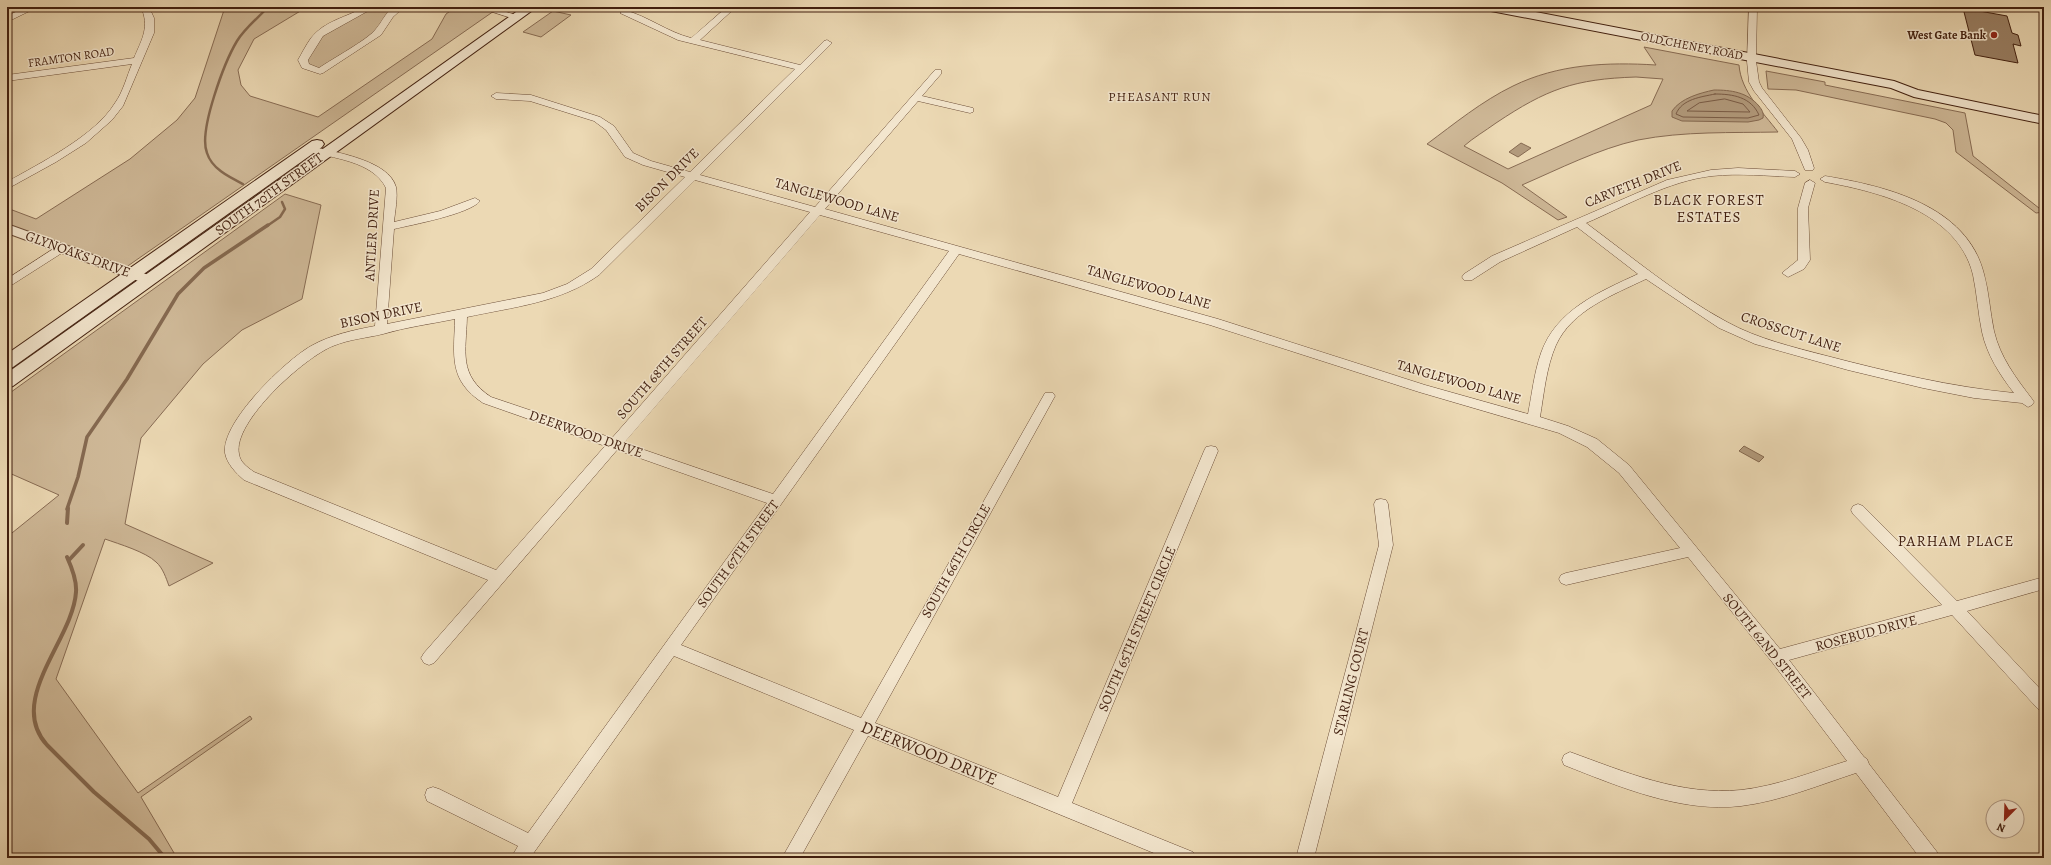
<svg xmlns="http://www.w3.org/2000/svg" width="2051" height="865" font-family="Alegreya,serif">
	<rect width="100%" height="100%" fill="#ecd9b4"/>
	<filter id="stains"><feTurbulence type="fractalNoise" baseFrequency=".005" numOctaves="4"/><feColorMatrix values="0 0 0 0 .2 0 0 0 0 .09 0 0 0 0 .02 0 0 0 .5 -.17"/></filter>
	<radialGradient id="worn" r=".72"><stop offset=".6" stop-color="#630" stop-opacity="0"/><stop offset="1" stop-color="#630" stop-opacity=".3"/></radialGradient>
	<g fill="#cfb998" stroke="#886c54" fill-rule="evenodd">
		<polygon points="225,7 307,7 254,39 238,70 241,85 250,96 318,117 432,39 446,14 456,7 481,7 494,11 122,270 7,228 7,208 36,219 130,159 177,120 195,98"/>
		<polygon points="371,7 400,7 394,11 386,25 320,71 308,68 303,60 315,40"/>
		<polygon points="553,11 571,15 541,37 523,32"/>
		<path d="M1644 47 1739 65C1741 92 1763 112 1778 132 1732 133 1684 131 1638 140 1598 149 1559 169 1522 185L1567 217 1558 220 1502 183 1427 144C1454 124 1482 101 1513 86 1558 64 1607 62 1656 65ZM1636 77 1663 79 1651 105 1508 169 1464 146C1473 138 1485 131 1496 123 1547 89 1574 79 1636 77Z"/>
		<polygon points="1766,71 1825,82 1825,85 1965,113 1973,156 2044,212 2036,213 1956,152 1953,130 1946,123 1935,119 1796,90 1768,89"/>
		<polygon points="306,161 308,161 163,262 155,264 292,168"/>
		<path d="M285 194 321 205 302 299 242 330 203 364 141 438 125 524 213 563 169 586C166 578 163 568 156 562 146 552 119 544 105 539L56 679 138 793 250 716 252 719 141 797 177 858H7V537L59 495 7 472V395Z"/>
	</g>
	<g fill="#b29a7c" stroke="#856950">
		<path d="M1714 90C1731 90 1747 92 1759 106 1762 110 1764 113 1763 118L1759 120 1748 122 1682 121 1672 117V111C1681 98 1700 93 1714 90Z"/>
		<polygon points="1521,143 1531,148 1518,157 1509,152"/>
		<polygon points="1744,446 1764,457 1759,462 1739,451"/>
	</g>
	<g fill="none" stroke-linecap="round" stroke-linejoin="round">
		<g stroke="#7a5c46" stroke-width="1">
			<path d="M1715 94C1733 94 1751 97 1759 115L1748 118 1683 117 1676 114C1682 99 1701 97 1715 94Z"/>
			<polygon points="1725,99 1743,104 1750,112 1687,111 1699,103"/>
		</g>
		<g stroke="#856950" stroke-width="2.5">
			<path d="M243 184C229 177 212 169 207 153 198 131 225 61 237 41 245 28 258 18 268 7"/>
			<polyline points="267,226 280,217 285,209 282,202"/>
		</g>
		<polyline stroke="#856950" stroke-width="3.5" points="67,509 78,477 87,437 127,379 178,294 204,268 268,225"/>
		<g stroke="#856950" stroke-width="4">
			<polyline points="67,523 68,508"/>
			<path d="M67 557C72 568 77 580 76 592 73 640 6 700 47 745L94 792 149 839 165 858"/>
			<polyline points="69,560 83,545"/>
		</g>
	</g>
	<polygon fill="#9a8065" stroke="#411f0f" points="1963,8 2007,16 2012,33 2018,35 2021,46 2013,44 2018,63 1975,55"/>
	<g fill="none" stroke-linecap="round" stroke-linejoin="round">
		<g stroke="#6c4e38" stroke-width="1">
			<g id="minor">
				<polygon points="27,7 38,7 7,22 7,16"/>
				<path d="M141 7H149L154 18V33L123 106 112 120 86 143 56 162 7 189V182C40 163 95 136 115 103 123 92 127 76 132 64L7 81V75L134 58C142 39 150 27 141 7Z"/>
				<path d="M365 7H375L323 36 308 60 309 64 319 68C332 59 367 40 375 30 386 18 385 7 404 7L393 17 381 35 323 73 320 74 302 68 298 60C302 53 306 45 311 38 324 21 347 17 365 7Z"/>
				<polygon points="477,7 491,7 522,17 518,20"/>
				<path d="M727 7H736L700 40 800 65 824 41 827 40 832 43 700 175 815 207 935 70H941V74L922 96 973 108V112L970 113 918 101 825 209 1218 319 1425 385 1528 414C1532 394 1534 373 1541 353 1556 310 1599 292 1638 274L1577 227 1500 262 1472 280H1464L1462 277 1464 274 1492 256 1667 180 1711 170 1738 168 1795 171 1800 174 1795 177C1767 176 1740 173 1712 176 1668 181 1626 206 1586 223 1632 257 1677 295 1727 322 1758 339 1793 347 1827 356 1889 372 1951 387 2014 393 2000 375 1987 355 1982 332 1978 313 1977 294 1973 275 1958 212 1880 192 1825 182L1820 179 1825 176C1885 186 1967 205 1984 274 1989 292 1990 312 1994 331 2000 357 2016 378 2032 399L2034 402 2032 405 2028 407 2022 403 1974 398 1923 388 1848 370 1755 344 1719 328 1646 279C1613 295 1572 310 1556 345 1546 368 1544 394 1540 417L1568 426 1597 439 1629 465 1780 649 1942 605 1853 514 1851 510 1853 506 1858 504 1863 506 1957 601 2044 577V589L1967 611 2044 693V711L2038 709 1952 615 1789 660 1864 757 1867 759 1869 764 1937 852 1940 858H1920L1856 773C1819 785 1781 801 1741 806 1681 813 1620 787 1564 765L1562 760 1564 755 1570 752C1625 772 1681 796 1741 790 1777 786 1812 772 1847 761L1772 662 1688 557 1566 585 1561 583 1559 579 1561 575 1566 573 1680 548 1619 473 1587 447 1559 433 1419 392 1210 325 959 254 681 645 861 718 1045 393H1053L1055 396 875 723 1058 797 1204 451 1206 447 1211 446 1216 447 1218 451 1072 803 1193 852 1196 858H1166L868 736 800 858H782L854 730 674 656 530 858H511L518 846 427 801 425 795 427 789 433 787 439 789 528 833 767 503 617 450 434 663 429 665 424 663 421 658 424 653 488 580 244 480C236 473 227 464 225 453 221 422 286 360 311 346 330 335 354 330 375 326L386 188C373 161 332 158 306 151L305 149 306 147 310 146C334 152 389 160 396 187 398 197 395 212 394 222L440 211 475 198 480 201C470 214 411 225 394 229L387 324 543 293 567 284 591 269 685 177 643 165 625 157 606 130 594 121 530 101 496 99 491 96 496 93 531 95 600 117 614 126 633 153 651 161 690 172 795 69 678 40 620 13 624 10C648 16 667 32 691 38ZM695 180 810 212 612 438 491 397C458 375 466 352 467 317 513 307 560 303 599 275ZM820 215 949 251 773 494 624 443ZM455 319C454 356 448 380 483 403L605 446 496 570 254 472C247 467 240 462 239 454 232 422 305 357 333 346 350 339 367 338 383 334 406 327 431 324 455 319Z"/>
				<polygon points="1749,7 1757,7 1756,61 1759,82 1762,88 1801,138 1808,150 1814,168 1813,170 1805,170 1792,139 1754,91 1749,82 1747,61"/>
				<polygon points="1810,180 1815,183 1808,208 1810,260 1804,269 1788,277 1782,273 1798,260 1798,208 1805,183"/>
				<polygon points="61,244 65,245 67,248 65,251 7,288 7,279"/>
				<polygon points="1381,499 1386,500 1388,504 1393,545 1314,858 1296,858 1379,545 1374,504 1376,500"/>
			</g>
		</g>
		<g stroke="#6c4e38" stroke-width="2">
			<polygon id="tertiary" points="7,224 154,277 156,280 154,283 144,283 7,233"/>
		</g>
		<g stroke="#411f0f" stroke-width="2">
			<g id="secondary">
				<polygon points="523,7 537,7 13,386 7,388 7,373"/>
				<polygon points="1485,7 1510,7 1894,81 1918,90 2044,116 2044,124 1914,97 1891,88 1491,11"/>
				<polygon points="317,140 322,141 324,144 322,147 13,367 7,369 7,354 312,141"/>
			</g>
		</g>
		<use href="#minor" fill="#f3e6ce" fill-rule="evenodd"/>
		<use href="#tertiary" fill="#f3e6ce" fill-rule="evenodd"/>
		<use href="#secondary" fill="#f3e6ce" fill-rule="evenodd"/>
	</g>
	<circle fill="#8f2418" stroke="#f3e6ce" stroke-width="1.5" cx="1994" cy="35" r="4"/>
	<g text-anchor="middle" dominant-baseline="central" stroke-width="3" stroke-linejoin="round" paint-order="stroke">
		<g font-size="12" font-weight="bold" fill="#411f0f" stroke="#f3e6ce" text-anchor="end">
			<text x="1986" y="35">West Gate Bank</text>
		</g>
		<g font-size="12" fill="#411f0f" stroke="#f3e6ce">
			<text transform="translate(1692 46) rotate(11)">OLD CHENEY ROAD</text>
			<text transform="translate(71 57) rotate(-8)">FRAMTON ROAD</text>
		</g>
		<g font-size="13" letter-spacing="1" fill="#411f0f" stroke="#f3e6ce">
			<text x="1160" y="96">PHEASANT RUN</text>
		</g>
		<g font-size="14" fill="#411f0f" stroke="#f3e6ce">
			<text transform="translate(667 180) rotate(-45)">BISON DRIVE</text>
			<text transform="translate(1633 184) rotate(-22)">CARVETH DRIVE</text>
			<text transform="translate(269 194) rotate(-36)">SOUTH 70TH STREET</text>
			<text transform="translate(837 200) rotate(16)">TANGLEWOOD LANE</text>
			<text transform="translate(372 235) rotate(-87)">ANTLER DRIVE</text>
			<text transform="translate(78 254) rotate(20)">GLYNOAKS DRIVE</text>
			<text transform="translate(1149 287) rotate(16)">TANGLEWOOD LANE</text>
			<text transform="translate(381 315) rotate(-12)">BISON DRIVE</text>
			<text transform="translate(1791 332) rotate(18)">CROSSCUT LANE</text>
			<text transform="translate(662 368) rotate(-49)">SOUTH 68TH STREET</text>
			<text transform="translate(1459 382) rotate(16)">TANGLEWOOD LANE</text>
			<text transform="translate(586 434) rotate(19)">DEERWOOD DRIVE</text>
			<text transform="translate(738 554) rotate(-54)">SOUTH 67TH STREET</text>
			<text transform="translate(956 561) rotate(-61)">SOUTH 66TH CIRCLE</text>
			<text transform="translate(1137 629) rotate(-67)">SOUTH 65TH STREET CIRCLE</text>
			<text transform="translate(1866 633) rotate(-15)">ROSEBUD DRIVE</text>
			<text transform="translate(1767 646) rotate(51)">SOUTH 62ND STREET</text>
			<text transform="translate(1351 682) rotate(-76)">STARLING COURT</text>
		</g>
		<g font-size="15" letter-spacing="1" fill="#411f0f" stroke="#f3e6ce">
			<text x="1709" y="200">BLACK FOREST<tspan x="1709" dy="17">ESTATES</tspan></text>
			<text x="1956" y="541">PARHAM PLACE</text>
		</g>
		<g font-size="17" fill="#411f0f" stroke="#f3e6ce">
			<text transform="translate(929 753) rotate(22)">DEERWOOD DRIVE</text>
		</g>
	</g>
	<rect width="2051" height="865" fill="none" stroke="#ecd9b4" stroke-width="24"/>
	<rect x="8" y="8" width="2035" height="849" fill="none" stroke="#411f0f" stroke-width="2"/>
	<rect x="12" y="12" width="2027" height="841" fill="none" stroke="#411f0f"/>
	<g transform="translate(2005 819) rotate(203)"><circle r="19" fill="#f3e6ce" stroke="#ac9682"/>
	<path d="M0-3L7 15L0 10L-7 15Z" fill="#8f2418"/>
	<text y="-6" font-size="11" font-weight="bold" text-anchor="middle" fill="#411f0f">N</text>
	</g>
	<rect width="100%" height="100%" filter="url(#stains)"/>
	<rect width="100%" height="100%" fill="url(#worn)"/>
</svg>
